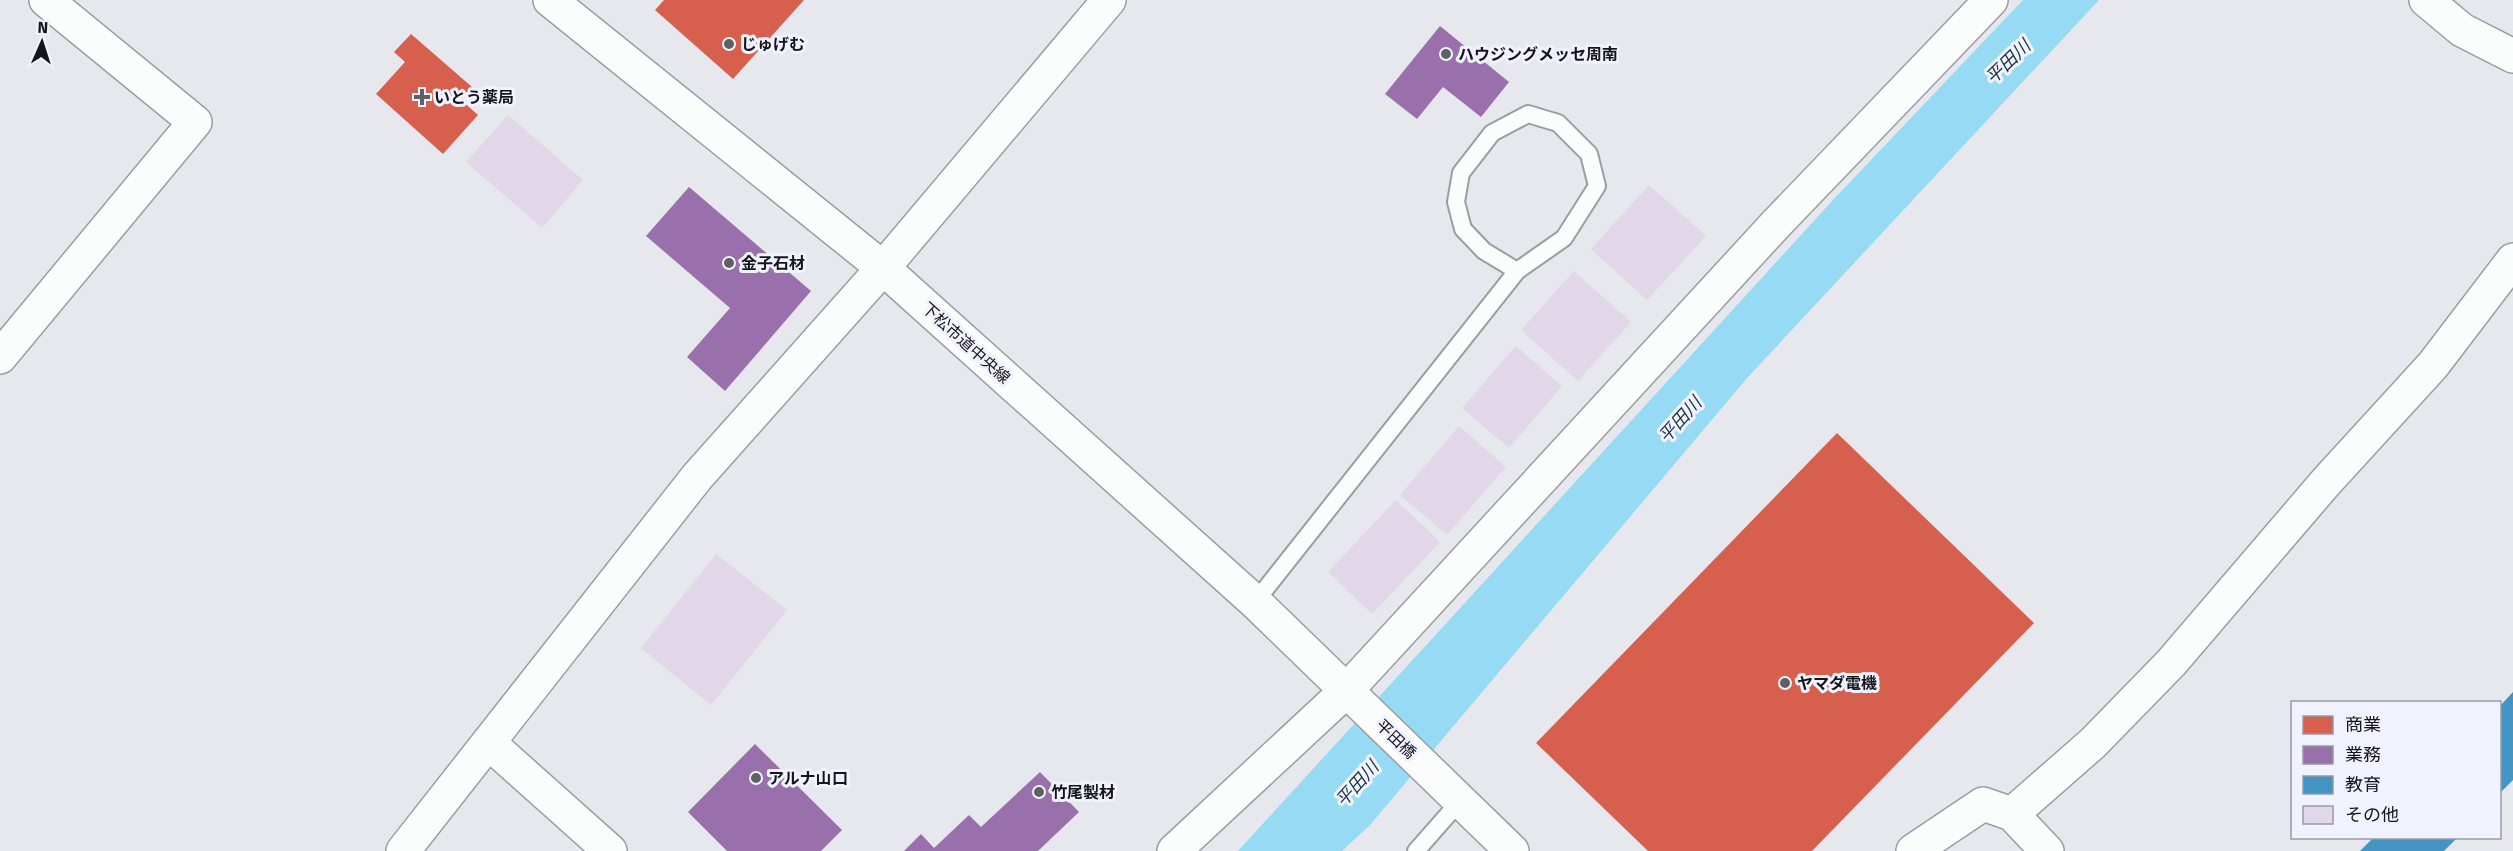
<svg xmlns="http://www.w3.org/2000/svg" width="2513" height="851" font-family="'Fira Sans','Noto Sans JP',sans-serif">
	<rect width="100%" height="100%" fill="#e6e8ee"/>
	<polygon fill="#96dbf3" points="2023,0 2099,0 1748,377 1370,825 1342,851 1238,851 1833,200"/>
	<g fill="#d6604d">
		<polygon points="664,0 804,0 733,79 655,10"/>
		<polygon points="411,34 472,87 461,100 478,115 443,154 376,94 405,62 394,52"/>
		<polygon points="1837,433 2034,623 1812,851 1648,851 1536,743"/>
	</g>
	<g fill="#9970ab">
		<polygon points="1440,26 1509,82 1481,117 1443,87 1417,119 1385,94"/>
		<polygon points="689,187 811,291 725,391 687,357 730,308 646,236"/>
		<polygon points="755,744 842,830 821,851 727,851 688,812"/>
		<polygon points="1040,772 1079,812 1038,851 904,851 921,834 934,848 969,815 981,827"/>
	</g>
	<g fill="#4393c3">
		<polygon points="2513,692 2513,780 2500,793 2500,706"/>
		<polygon points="2373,838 2457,838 2444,851 2360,851"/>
	</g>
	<g fill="#e2d6e9">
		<polygon points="508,115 583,180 542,228 466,162"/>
		<polygon points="1649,185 1706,236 1647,300 1591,249"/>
		<polygon points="1574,271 1631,322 1578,381 1521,330"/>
		<polygon points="1516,346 1562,386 1509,448 1462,408"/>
		<polygon points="1459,426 1506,467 1447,535 1400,495"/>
		<polygon points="1396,500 1440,542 1372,614 1328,572"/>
		<polygon points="716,554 787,610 711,705 641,648"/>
	</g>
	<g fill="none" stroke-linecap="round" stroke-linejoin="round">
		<g stroke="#9c9da2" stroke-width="20">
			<g id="service">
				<polyline points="1255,602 1517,271 1564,238 1597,186 1589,154 1558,123 1528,114 1492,133 1461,173 1456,202 1463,229 1484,251 1517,271"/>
				<polyline points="1416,851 1460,801"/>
			</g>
		</g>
		<g stroke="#9c9da2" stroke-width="36">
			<g id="minor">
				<polyline points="2426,0 2462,30 2513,56"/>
				<polyline points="0,357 195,122 46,0"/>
				<polyline points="489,743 610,851"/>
				<polyline points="2012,814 2093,743 2171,663 2326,482 2433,365 2513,260"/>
				<polyline points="403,851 697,477 883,268 1109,0"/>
				<polyline points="1174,851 1346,691 1776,224 1991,0"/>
				<polyline points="1913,851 1983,804 2012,814 2047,851"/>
			</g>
		</g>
		<g stroke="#9c9da2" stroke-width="36">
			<polyline id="tertiary" points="550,0 883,268 1255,602 1512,851"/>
		</g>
		<use href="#service" stroke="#fbfcfc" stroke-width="16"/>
		<use href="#minor" stroke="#fbfcfc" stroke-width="33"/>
		<use href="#tertiary" stroke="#fbfcfc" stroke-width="33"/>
	</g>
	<g fill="#5e6064" stroke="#f0f3fe" stroke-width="2">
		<circle cx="729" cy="44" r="6"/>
		<circle cx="1446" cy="54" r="6"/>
		<path d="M419 88h6v6h6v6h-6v6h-6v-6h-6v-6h6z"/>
		<circle cx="729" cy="263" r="6"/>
		<circle cx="1785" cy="683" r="6"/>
		<circle cx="756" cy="778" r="6"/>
		<circle cx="1039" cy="792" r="6"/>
	</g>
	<g text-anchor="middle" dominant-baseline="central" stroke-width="6" stroke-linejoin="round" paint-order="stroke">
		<g font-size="16" font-weight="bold" fill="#151619" stroke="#f0f3fe" text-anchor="start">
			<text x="741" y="44">じゅげむ</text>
			<text x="1458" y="54">ハウジングメッセ周南</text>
			<text x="434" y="97">いとう薬局</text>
			<text x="741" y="263">金子石材</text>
			<text x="1797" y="683">ヤマダ電機</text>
			<text x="768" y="778">アルナ山口</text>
			<text x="1051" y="792">竹尾製材</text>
		</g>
		<g font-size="16" fill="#151619" stroke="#f0f3fe">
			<text transform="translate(966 343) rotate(42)">下松市道中央線</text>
			<text transform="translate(1396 739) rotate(44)">平田橋</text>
		</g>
		<g font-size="18" font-style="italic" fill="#1c323a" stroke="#f0f3fe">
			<text transform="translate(2008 62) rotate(-44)">平田川</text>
			<text transform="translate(1680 420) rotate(-48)">平田川</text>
			<text transform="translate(1357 784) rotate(-48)">平田川</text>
		</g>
	</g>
	<rect x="2291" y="701" width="210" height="138" fill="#f0f3fe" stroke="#989ba2" stroke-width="1.5"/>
	<rect x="2303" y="716" width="30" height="18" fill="#d6604d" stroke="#989ba2" stroke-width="1.5"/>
	<text x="2345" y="731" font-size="18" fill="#151619">商業</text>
	<rect x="2303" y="746" width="30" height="18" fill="#9970ab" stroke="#989ba2" stroke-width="1.5"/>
	<text x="2345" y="761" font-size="18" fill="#151619">業務</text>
	<rect x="2303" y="776" width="30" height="18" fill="#4393c3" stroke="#989ba2" stroke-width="1.5"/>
	<text x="2345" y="791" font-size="18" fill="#151619">教育</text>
	<rect x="2303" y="806" width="30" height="18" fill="#e2d6e9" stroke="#989ba2" stroke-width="1.5"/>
	<text x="2345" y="821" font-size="18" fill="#151619">その他</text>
	<g transform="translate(42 42) rotate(3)" stroke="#f0f3fe" stroke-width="4.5" paint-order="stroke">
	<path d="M0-4.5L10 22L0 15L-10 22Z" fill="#151619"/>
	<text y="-9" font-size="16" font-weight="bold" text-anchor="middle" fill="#151619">N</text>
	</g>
</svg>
